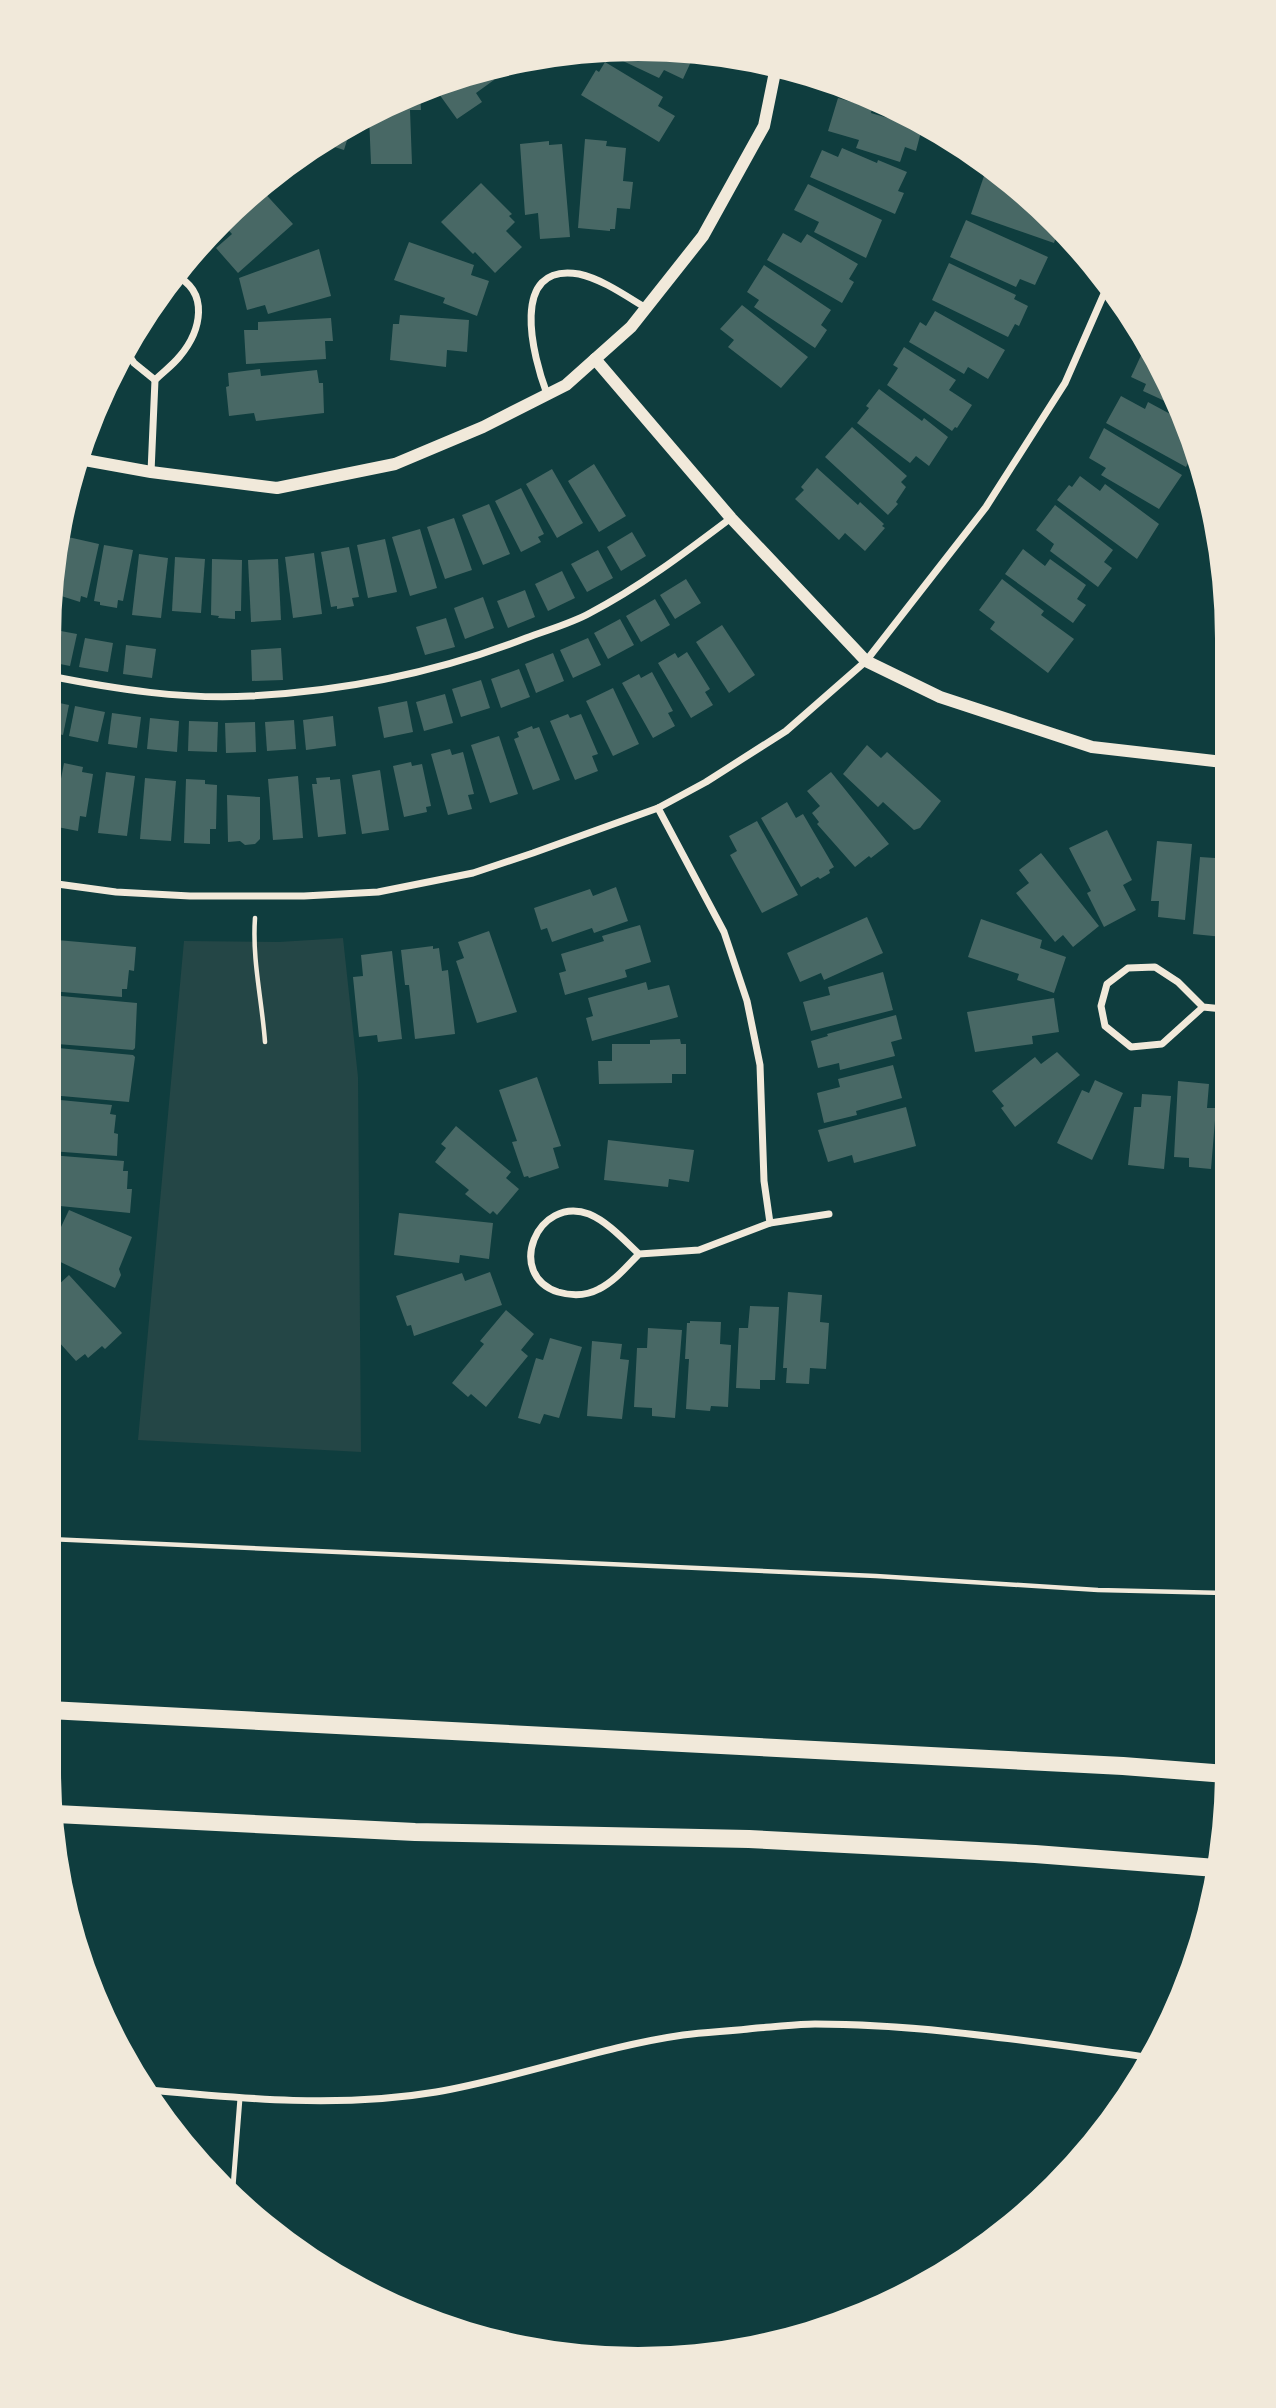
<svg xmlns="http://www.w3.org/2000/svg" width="1276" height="2408" font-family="Helvetica,sans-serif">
	<rect width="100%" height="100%" fill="#0f3d3e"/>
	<polygon fill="#244646" points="343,938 358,1077 361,1452 138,1440 184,941 279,942"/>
	<g fill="#486865">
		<polygon points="677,50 695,53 683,79 664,70 659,78 606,53"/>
		<polygon points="605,62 663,97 658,106 675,116 659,142 581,95 596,70 599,72"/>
		<polygon points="488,71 494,80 476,93 482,102 457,119 434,87 449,80"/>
		<polygon points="420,93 421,110 410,110 412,164 371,164 369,116"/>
		<polygon points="838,98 872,108 871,113 922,128 916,151 905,147 900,162 856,148 859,140 828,131"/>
		<polygon points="352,124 344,150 325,144 323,150 315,148"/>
		<polygon points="585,139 607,141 606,146 626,148 623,181 633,182 630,209 617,208 615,229 610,229 610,231 578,228"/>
		<polygon points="549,141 549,145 562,144 570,237 540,239 538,213 525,215 520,144"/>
		<polygon points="842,148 877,163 878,160 907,172 898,191 904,193 895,214 810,177 822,150 838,157"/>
		<polygon points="984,176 1013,186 1026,195 1058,231 1054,243 971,214"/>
		<polygon points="481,183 512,214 509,216 515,222 506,231 522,247 495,273 475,252 473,254 441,222"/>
		<polygon points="808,184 882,220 866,258 814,232 819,222 794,210"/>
		<polygon points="260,188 293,224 238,273 216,248 232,234 223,224"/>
		<polygon points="966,220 1048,257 1035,285 1020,279 1016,287 950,257"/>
		<polygon points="783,233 801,243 807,234 858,264 849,279 854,282 842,303 767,260"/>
		<polygon points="409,242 474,265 471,275 489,281 477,316 443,303 445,298 394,280"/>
		<polygon points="319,249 331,296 268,314 265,305 247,310 239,278"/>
		<polygon points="949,263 1016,295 1014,299 1028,306 1019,326 1015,324 1008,337 932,300"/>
		<polygon points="764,265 831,310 821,325 827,330 815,348 754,307 759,300 747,292"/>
		<polygon points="742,305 808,357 781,388 728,347 734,340 720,329"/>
		<polygon points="935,311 1005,350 988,379 968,367 964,374 909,342 920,322 926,326"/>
		<polygon points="400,315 469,320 467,352 447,350 446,367 390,360 393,324 399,324"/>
		<polygon points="331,318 333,341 325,341 326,359 246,364 244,330 258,330 258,322"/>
		<polygon points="904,347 956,380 949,390 972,405 957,428 955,427 952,431 887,385 898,368 893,365"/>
		<polygon points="1144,349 1150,352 1180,408 1143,391 1146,384 1131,377"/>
		<polygon points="260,369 261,376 317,370 319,383 323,383 324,413 256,421 254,413 229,416 226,387 229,386 228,373"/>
		<polygon points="879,389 922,421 924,418 948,437 929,466 916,456 910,463 857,423 869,408 866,406"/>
		<polygon points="1121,396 1145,409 1148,402 1185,422 1193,454 1186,467 1106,423"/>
		<polygon points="852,427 907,476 901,482 906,487 896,502 898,504 888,515 825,457"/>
		<polygon points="1104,428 1182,475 1159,509 1101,475 1106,468 1089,458"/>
		<polygon points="594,464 626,516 599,532 568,481"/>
		<polygon points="817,468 858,505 860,502 884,524 882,526 885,528 865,551 845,533 839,540 795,499 804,490 801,487"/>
		<polygon points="552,469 583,523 557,538 526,484"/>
		<polygon points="1080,476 1100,491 1105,484 1159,524 1137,559 1057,500 1069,485 1072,487"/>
		<polygon points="521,488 544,534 538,537 541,542 521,552 495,501"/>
		<polygon points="489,504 510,554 483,565 462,515"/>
		<polygon points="1055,505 1113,550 1104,562 1112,568 1098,587 1050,551 1054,544 1036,530"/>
		<polygon points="454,518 472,570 445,579 427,527"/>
		<polygon points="420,529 437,588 410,596 392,537"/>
		<polygon points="632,532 646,556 621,571 607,547"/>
		<polygon points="68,537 99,544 87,598 81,596 80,602 55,594"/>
		<polygon points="385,539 397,592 368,598 357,545"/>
		<polygon points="104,545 133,550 123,601 118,600 117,608 100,605 100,602 94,601"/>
		<polygon points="349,547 359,597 352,598 354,606 337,609 337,606 331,607 321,552"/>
		<polygon points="1023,549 1045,566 1050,559 1086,585 1077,599 1086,605 1073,623 1005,574"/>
		<polygon points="598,550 613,578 587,592 571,564"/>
		<polygon points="314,553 322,614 293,618 285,557"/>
		<polygon points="139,554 168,558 161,618 132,615"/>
		<polygon points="175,557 205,559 201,613 172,611"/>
		<polygon points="212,559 242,560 241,611 235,611 235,619 218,618 219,616 211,615"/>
		<polygon points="278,559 281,620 251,622 248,560"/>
		<polygon points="562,571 575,598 548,611 535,584"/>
		<polygon points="686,579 701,603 675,619 660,595"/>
		<polygon points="1002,579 1044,611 1041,615 1074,639 1048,673 990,629 995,622 979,610"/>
		<polygon points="525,590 535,617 508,628 497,601"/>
		<polygon points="483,597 494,628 465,639 454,608"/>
		<polygon points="655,599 670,625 641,642 626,616"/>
		<polygon points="446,618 455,647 425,655 416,627"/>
		<polygon points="620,619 634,645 608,659 594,633"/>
		<polygon points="722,625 755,675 729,693 696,642"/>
		<polygon points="50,629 77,634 70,666 50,662"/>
		<polygon points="85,638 113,643 108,672 79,667"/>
		<polygon points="588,638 601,665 573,678 560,650"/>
		<polygon points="126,645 156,649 152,678 123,674"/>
		<polygon points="281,648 283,680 252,681 251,650"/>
		<polygon points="687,652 710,689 705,692 713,705 691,718 658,663 675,653 678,658"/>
		<polygon points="553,653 564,681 536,693 525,664"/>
		<polygon points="519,669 530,697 501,708 491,679"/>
		<polygon points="652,672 673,711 668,713 675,726 653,738 622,683 639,674 641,678"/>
		<polygon points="481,680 490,708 461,717 452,689"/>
		<polygon points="613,688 639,744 613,756 586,701"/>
		<polygon points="445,694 453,723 424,731 416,702"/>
		<polygon points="50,701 69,705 63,735 50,732"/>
		<polygon points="407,701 413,732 384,738 378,707"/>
		<polygon points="75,706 105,712 98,742 69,736"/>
		<polygon points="112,713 141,717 137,748 108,744"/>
		<polygon points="568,714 570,718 581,714 598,754 592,756 598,771 575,780 550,721"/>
		<polygon points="333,716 336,746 306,750 303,720"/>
		<polygon points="150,718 179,721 177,752 147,749"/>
		<polygon points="294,720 296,749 267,751 265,722"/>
		<polygon points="189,721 218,722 217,752 188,751"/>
		<polygon points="255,722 256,752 226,753 225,723"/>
		<polygon points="532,726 533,729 539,727 560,780 533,790 514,739 519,737 517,732"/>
		<polygon points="499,736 518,794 490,803 471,745"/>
		<polygon points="867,745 881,758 887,752 941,801 920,828 914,830 883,802 878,807 843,774"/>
		<polygon points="450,749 452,755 463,752 474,794 468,795 472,809 448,815 431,754"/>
		<polygon points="411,762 412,766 422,764 431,806 426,807 427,812 404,817 393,766"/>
		<polygon points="64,763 83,767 82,772 93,774 86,817 80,816 78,831 52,826"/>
		<polygon points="50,766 55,767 51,785 50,785"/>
		<polygon points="380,770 389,830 362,834 352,775"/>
		<polygon points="106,772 135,776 127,836 98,833"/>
		<polygon points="831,772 889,844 871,858 869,856 855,867 817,824 819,822 812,813 820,806 807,791"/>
		<polygon points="298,776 303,838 273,840 268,779"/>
		<polygon points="330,777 330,780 340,779 346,834 318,837 312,784 317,784 316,778"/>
		<polygon points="145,778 176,781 171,841 140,839"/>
		<polygon points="186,779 205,780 205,784 217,785 216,829 210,829 210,844 184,843"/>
		<polygon points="227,795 260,797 260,839 255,844 245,845 240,841 228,842"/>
		<polygon points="787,802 796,818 803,814 834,867 829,870 830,873 820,879 818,877 801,887 761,818"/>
		<polygon points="757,821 798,895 762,913 730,855 737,851 729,836"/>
		<polygon points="1107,830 1132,880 1123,885 1136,910 1104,927 1087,893 1091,891 1069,848"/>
		<polygon points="1157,841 1192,844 1185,920 1158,917 1159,901 1151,901"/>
		<polygon points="1215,850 1223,851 1223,937 1193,934 1200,857 1215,858"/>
		<polygon points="1041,853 1099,926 1073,947 1063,935 1055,942 1016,893 1029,883 1019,870"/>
		<polygon points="616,887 628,921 594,933 592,928 552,942 547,928 541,930 534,908 590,889 593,896"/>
		<polygon points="867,917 883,953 824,980 821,973 800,982 787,953"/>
		<polygon points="981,919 1042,940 1040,948 1066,957 1054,993 1017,980 1019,974 968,957"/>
		<polygon points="640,925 651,962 625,970 627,977 565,995 559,973 566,971 561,954 604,941 602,936"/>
		<polygon points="489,931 517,1012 477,1023 456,961 464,958 458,942"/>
		<polygon points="57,940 136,947 134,971 129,970 127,989 122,989 122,997 50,991 50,958 55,958"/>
		<polygon points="433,946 433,949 439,948 442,971 448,970 455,1034 415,1039 409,985 405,985 401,950"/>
		<polygon points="392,951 402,1039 378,1042 377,1035 359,1037 353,977 363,976 361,955"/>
		<polygon points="883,972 893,1010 811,1031 803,1002 830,995 828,987"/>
		<polygon points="646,982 648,990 669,985 678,1017 592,1041 586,1018 593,1016 588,998"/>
		<polygon points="50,995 137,1003 135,1048 133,1050 57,1044 58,1028 50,1027"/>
		<polygon points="1054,998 1059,1032 1032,1036 1033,1044 975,1052 967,1012"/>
		<polygon points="896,1015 902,1039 891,1042 895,1056 840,1070 839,1063 818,1068 811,1041 828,1036 827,1034"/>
		<polygon points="680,1039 681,1044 686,1044 686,1074 672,1074 672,1083 599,1084 598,1061 612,1061 612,1044 650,1044 650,1040"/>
		<polygon points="58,1048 133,1055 135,1057 129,1102 50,1095 50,1063 57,1063"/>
		<polygon points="1057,1052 1080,1075 1015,1127 1001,1108 1004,1106 992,1091 1035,1057 1041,1064"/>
		<polygon points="893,1065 902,1098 856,1111 857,1115 824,1123 817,1093 840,1087 838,1079"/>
		<polygon points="537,1077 561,1146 553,1148 559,1168 529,1178 528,1176 524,1177 512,1142 517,1141 499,1090"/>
		<polygon points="1095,1080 1123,1093 1092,1160 1057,1143 1082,1090 1089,1093"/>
		<polygon points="1178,1081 1209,1084 1207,1108 1216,1108 1211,1169 1189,1167 1189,1158 1174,1157"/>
		<polygon points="1142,1094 1171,1096 1164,1169 1128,1165 1134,1107 1141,1107"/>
		<polygon points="50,1099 112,1105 110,1114 116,1115 114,1133 118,1134 117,1156 50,1151"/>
		<polygon points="906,1107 916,1146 854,1163 852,1155 828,1162 818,1130"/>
		<polygon points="1222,1121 1224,1121 1224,1161 1218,1161"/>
		<polygon points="456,1126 511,1172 506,1178 519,1189 497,1215 493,1211 490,1214 465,1194 469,1190 435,1162 446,1148 441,1144"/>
		<polygon points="608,1140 694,1150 689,1182 669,1179 668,1187 604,1180"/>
		<polygon points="50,1155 124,1161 123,1171 128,1171 127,1189 132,1189 130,1213 50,1205"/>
		<polygon points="69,1210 132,1237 119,1269 121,1275 115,1288 50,1257 50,1230 53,1223 61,1227"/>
		<polygon points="399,1213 493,1223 489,1259 460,1255 459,1263 394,1255"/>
		<polygon points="490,1272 502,1305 414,1336 411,1325 407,1326 396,1296 462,1273 465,1281"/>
		<polygon points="69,1275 122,1333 105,1349 102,1346 88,1358 85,1354 76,1361 49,1331 50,1279 56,1287"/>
		<polygon points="788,1292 822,1295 820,1322 829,1323 826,1369 810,1368 809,1384 786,1383 787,1368 783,1368"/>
		<polygon points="750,1306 779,1307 775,1380 760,1380 760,1389 736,1388 739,1328 748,1328"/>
		<polygon points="506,1310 534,1334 521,1350 528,1356 486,1407 471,1394 468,1397 452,1383 484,1344 480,1341"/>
		<polygon points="690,1321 721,1322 720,1344 731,1345 728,1407 711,1406 710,1411 686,1409 689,1359 685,1359 687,1323 690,1323"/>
		<polygon points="648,1328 682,1330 675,1418 652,1416 652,1408 634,1407 637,1348 647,1348"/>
		<polygon points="550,1338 582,1347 559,1418 544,1414 540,1424 518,1418 536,1358 543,1360"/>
		<polygon points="592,1341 622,1344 620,1359 629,1360 622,1419 587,1416"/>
	</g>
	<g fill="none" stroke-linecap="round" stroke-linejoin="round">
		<g stroke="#f1e9da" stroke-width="4.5">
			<path d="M255 918C252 960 262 1000 265 1042"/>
			<polyline points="49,1539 876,1576 1098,1590 1225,1593"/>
		</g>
		<polyline stroke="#f1e9da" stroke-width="5" points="233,2187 240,2098"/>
		<g stroke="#f1e9da" stroke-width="7">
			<polyline points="126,351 134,363 155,380"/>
			<path d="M547 394C533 357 508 262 579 274 602 279 626 296 646 308"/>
			<path d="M151 472 155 380C163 372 173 365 180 356 201 331 210 292 175 275"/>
			<path d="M50 676C115 689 184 700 251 696 344 691 439 672 526 638 547 630 570 624 590 613 640 587 686 552 731 518"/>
			<polyline points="50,883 116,892 190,896 304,896 378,892 473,873 533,853 658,808 706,782 786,731 866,661 986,507 1065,383 1107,287"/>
			<polyline points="1203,1007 1162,1044 1131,1047 1105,1026 1101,1006 1107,984 1128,968 1155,967 1178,982 1203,1007 1223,1009"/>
			<polyline points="770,1223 829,1214"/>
			<path d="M639 1254C627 1266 615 1281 599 1289 586 1296 572 1296 558 1292 505 1275 537 1195 589 1214 608 1222 624 1240 639 1254L699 1250 770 1223 764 1181 760 1065 747 1001 724 932 658 808"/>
			<path d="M150 2090C245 2099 341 2108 436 2092 519 2078 599 2047 683 2035 708 2032 733 2031 757 2028 777 2027 796 2024 815 2024 926 2024 1038 2043 1147 2057"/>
		</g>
		<g stroke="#f1e9da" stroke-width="12">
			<polyline points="595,359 731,518 866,661 940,697 1092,747 1223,762"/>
			<polyline points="79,459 151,472 277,488 395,464 483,427 566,385 631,327 703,236 764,126 776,67"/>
		</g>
		<g stroke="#f1e9da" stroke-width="18">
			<polyline points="49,1710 1123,1766 1226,1774"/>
			<polyline points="56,1814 415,1832 749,1839 1035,1854 1216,1868"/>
		</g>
	</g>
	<path d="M0 0H1276V2408H0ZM638 61H638A577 577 0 0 1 1215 638V1770A577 577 0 0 1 638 2347H638A577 577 0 0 1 61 1770V638A577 577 0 0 1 638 61Z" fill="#f1e9da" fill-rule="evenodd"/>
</svg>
